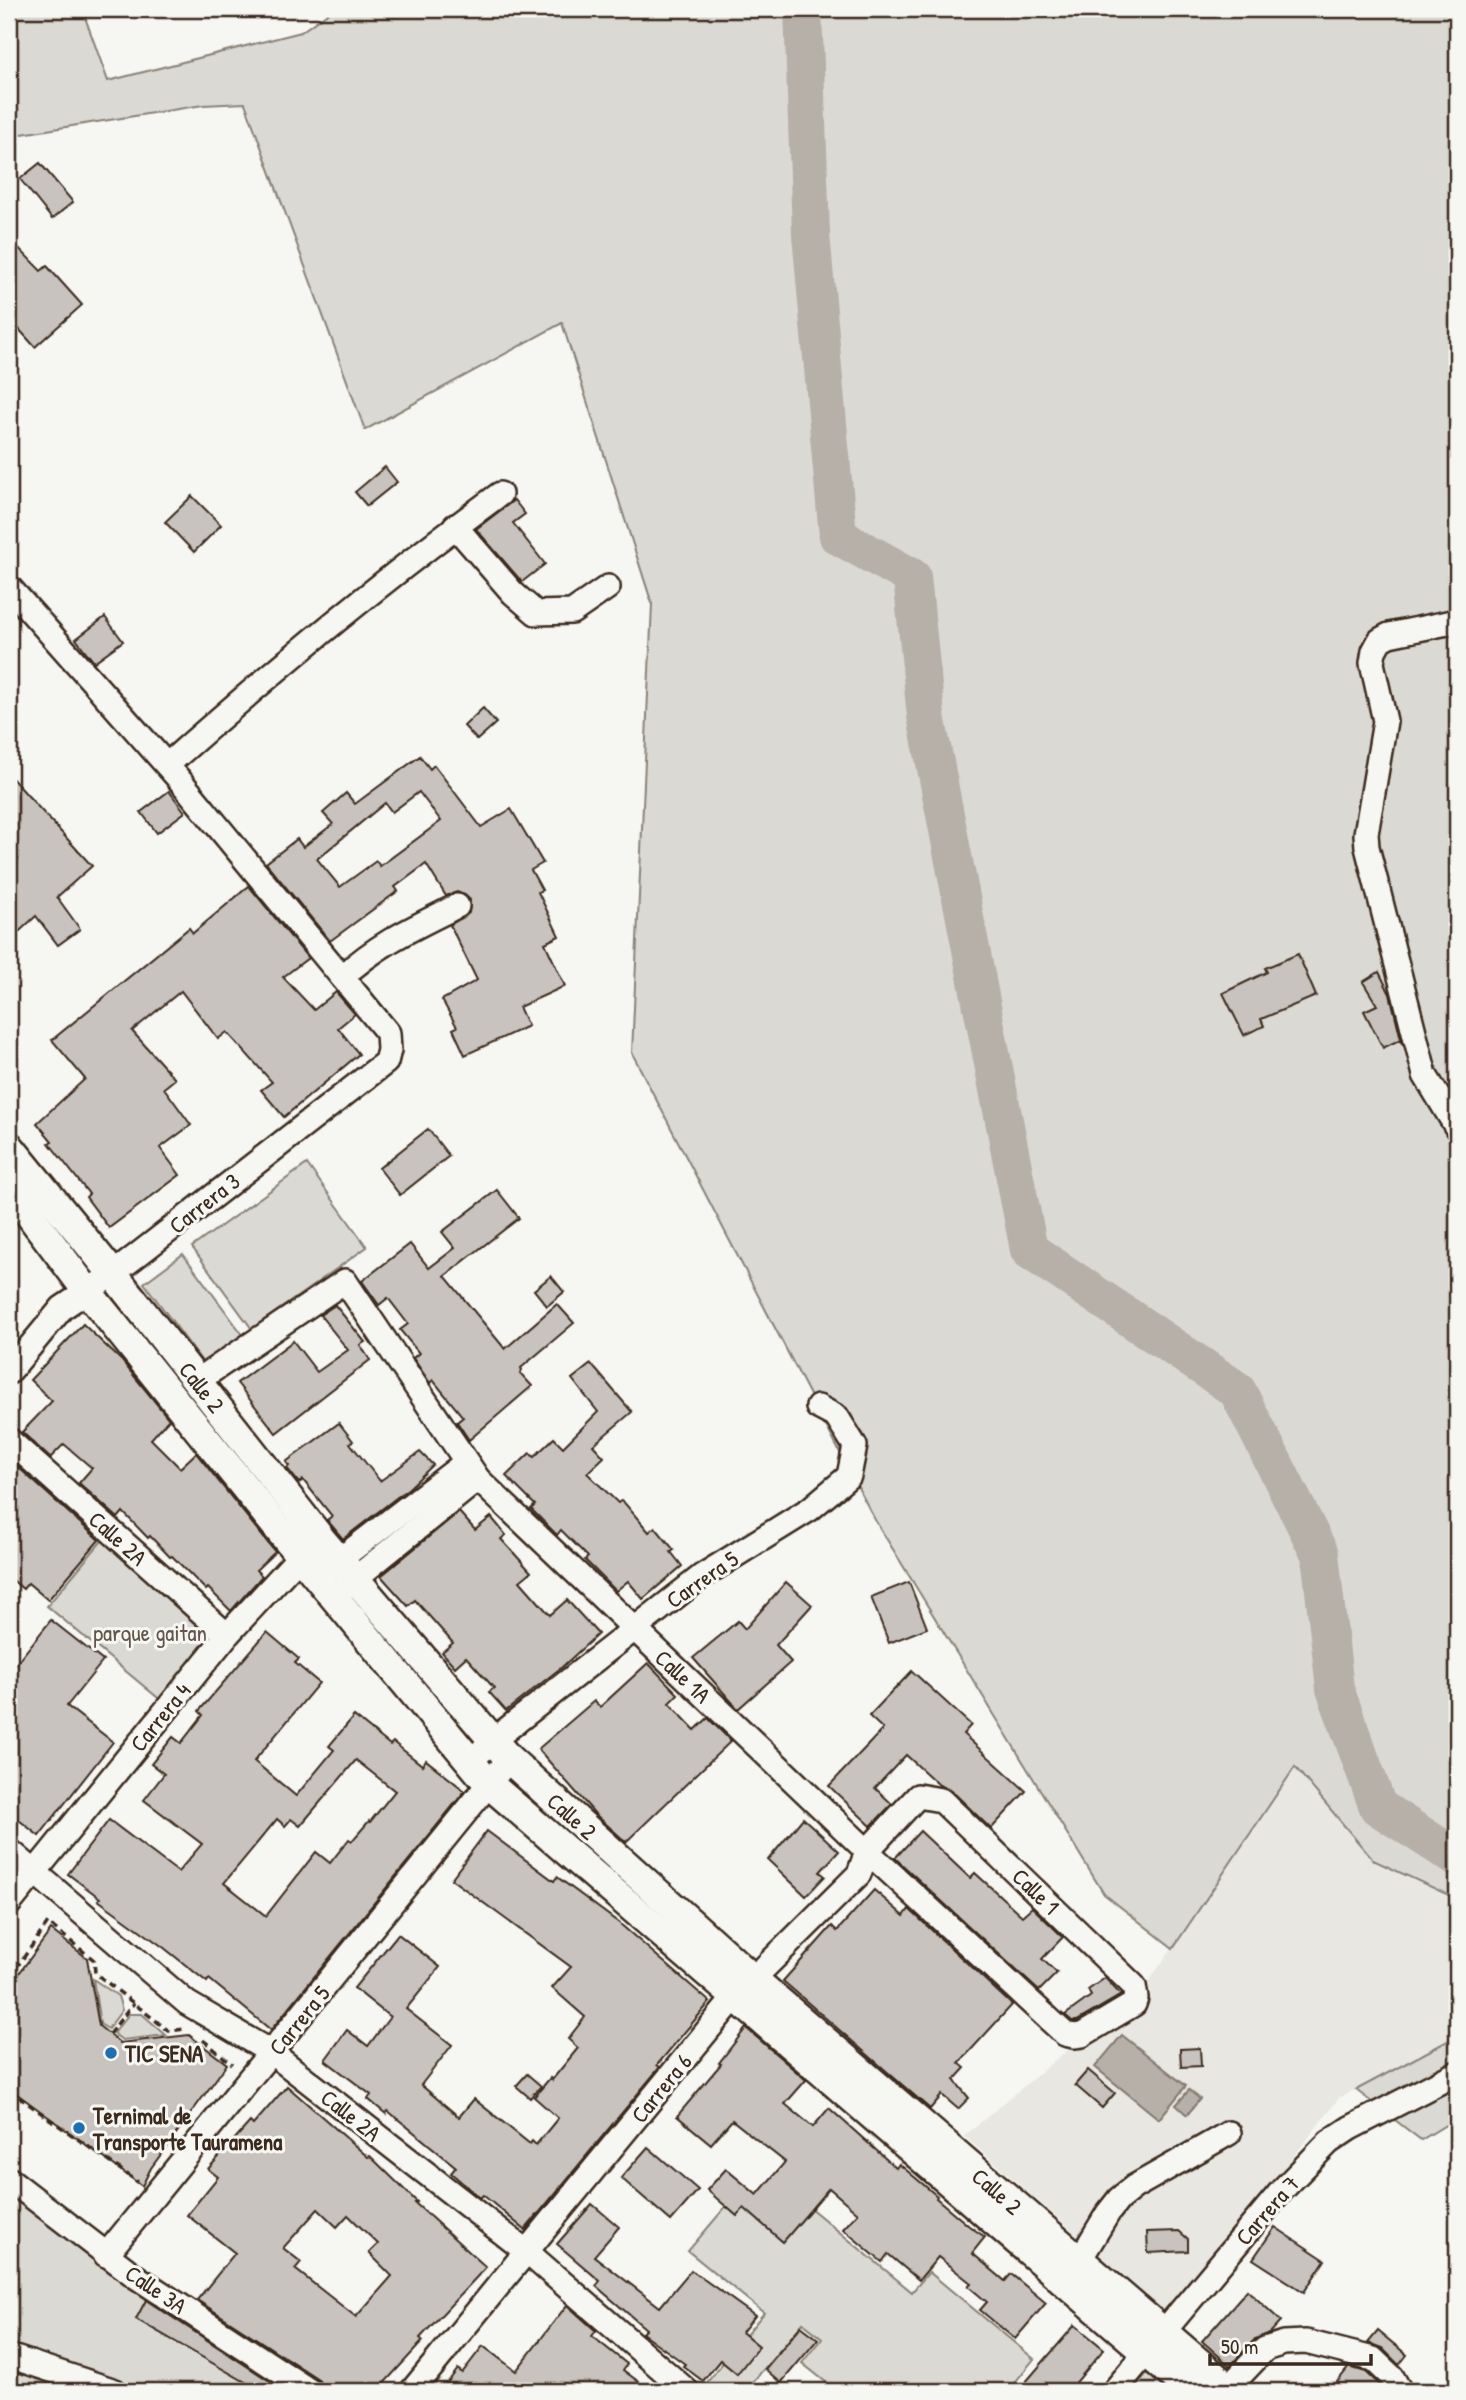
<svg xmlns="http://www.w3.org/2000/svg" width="1466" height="2400" font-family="'Patrick Hand',sans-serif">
	<rect width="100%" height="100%" fill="#f6f6f2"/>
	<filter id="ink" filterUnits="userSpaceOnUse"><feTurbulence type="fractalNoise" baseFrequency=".0143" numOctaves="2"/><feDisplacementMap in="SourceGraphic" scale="14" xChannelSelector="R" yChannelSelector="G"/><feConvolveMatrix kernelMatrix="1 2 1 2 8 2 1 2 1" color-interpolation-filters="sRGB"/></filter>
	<g filter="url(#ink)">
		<polygon fill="#e8e7e2" points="1295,1767 1373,1860 1457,1899 1457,2035 1339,2098 1170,2316 964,2136 1148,1983"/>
		<g fill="#dad9d3" stroke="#8a8278" stroke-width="2">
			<polygon points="9,9 82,9 108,81 301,32 333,9 1457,9 1457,1899 1373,1860 1295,1767 1173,1948 1104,1894 875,1520 632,1053 652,604 562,323 365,430 245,103 203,105 9,136"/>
			<polygon points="307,1164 367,1247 252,1329 192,1247"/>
			<polygon points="183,1254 243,1335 204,1364 144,1283"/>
			<polygon points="105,1537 222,1632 163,1702 47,1606"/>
			<polygon points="93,1979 118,1996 122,2010 108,2029 100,2024"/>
			<polygon points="129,2014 142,2014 166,2035 122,2040 113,2033"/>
			<polygon points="1457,2036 1457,2118 1421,2140 1356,2090"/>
			<polygon points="9,2190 301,2391 9,2391"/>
			<polygon points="733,2198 803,2202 912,2292 929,2272 1034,2359 1008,2391 837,2391 802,2363 822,2338 803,2323 745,2391 710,2391 704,2386 764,2313 688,2251"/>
			<polygon points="1147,2373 1170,2391 1133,2391"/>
		</g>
		<g fill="#b6b0a9" stroke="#857a71" stroke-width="2">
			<polygon points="798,9 811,9 813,84 806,84"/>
			<polygon points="1122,2035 1186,2086 1159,2119 1095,2067"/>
			<polygon points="1189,2090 1200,2099 1187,2115 1176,2105"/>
		</g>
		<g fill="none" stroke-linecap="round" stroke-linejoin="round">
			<polyline stroke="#b6b0a9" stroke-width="38" points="803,9 811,234 838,536 912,577 926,716 1029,1250 1237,1390 1320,1554 1335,1689 1378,1807 1457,1858"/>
		</g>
		<g fill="#c8c3be" stroke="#3b2a1e" stroke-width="2" fill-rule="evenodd">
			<polygon points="40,163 73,202 52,219 20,179"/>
			<polygon points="9,238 41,271 47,266 82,305 35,347 9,318"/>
			<polygon points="385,467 397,482 367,506 355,492"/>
			<polygon points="192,496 221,525 194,552 165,522"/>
			<polygon points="514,500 525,514 513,523 545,564 522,582 476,529"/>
			<polygon points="105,617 123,641 94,662 76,639"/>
			<polygon points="483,708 496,723 477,740 464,726"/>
			<path d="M420 756 430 769 434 765 481 827 511 809 543 863 531 870 542 890 538 892 559 936 545 943 565 986 519 1007 528 1026 465 1055 453 1029 457 1027 442 1000 477 980 450 925 469 913 470 900 465 895 457 892 446 896 426 864 395 887 398 891 330 941 266 863 297 839 303 847 333 824 323 813 346 793 355 804ZM419 792 441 821 380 866 376 861 340 887 317 859 385 803 392 812Z"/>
			<polygon points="9,775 92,866 57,897 80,929 58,945 36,916 9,941 9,867 18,859 9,849"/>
			<polygon points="169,791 185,812 157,833 141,812"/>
			<polygon points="249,886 308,958 283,977 314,1010 336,992 355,1014 338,1028 359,1054 284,1117 261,1090 272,1082 227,1032 218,1039 181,991 132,1031 175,1079 164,1088 191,1125 160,1148 180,1175 109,1228 86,1197 89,1194 49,1143 52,1141 37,1123 85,1079 52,1040 189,928 193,933"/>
			<polygon points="1298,954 1316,996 1261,1019 1264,1026 1244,1035 1223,993 1267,972 1265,968"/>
			<polygon points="1379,972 1390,994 1402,1043 1399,1040 1383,1048 1364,1011 1377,1005 1363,982"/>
			<polygon points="428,1129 449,1156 400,1195 379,1168"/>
			<polygon points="497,1190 519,1218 445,1276 505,1349 557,1304 574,1323 521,1368 522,1370 520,1373 532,1386 469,1440 457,1422 463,1417 433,1380 430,1383 413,1358 419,1353 400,1330 408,1324 388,1298 379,1305 362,1281 410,1244 429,1268 455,1248 442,1232"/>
			<polygon points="551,1276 564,1292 547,1306 534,1290"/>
			<polygon points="335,1305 365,1342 360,1345 370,1360 276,1433 237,1383 293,1341 317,1372 348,1350 320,1315"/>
			<polygon points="83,1324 122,1361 169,1419 151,1439 180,1468 196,1453 275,1552 256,1570 262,1576 231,1611 208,1588 206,1590 172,1556 170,1557 150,1536 148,1538 123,1512 118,1518 79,1483 92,1468 64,1444 50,1458 22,1432 52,1401 30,1380"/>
			<polygon points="591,1364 632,1412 593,1445 604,1457 587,1473 618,1503 622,1500 649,1532 655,1527 674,1550 671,1552 682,1566 643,1599 628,1581 616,1591 585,1560 588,1557 561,1530 557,1535 531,1509 535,1505 506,1476 530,1453 534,1457 554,1438 563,1447 598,1412 572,1379"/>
			<polygon points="339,1423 353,1441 350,1443 380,1481 420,1452 433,1465 409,1488 343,1539 327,1520 332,1516 303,1480 299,1483 287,1468 289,1466 286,1462"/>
			<polygon points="9,1459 99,1540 48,1600 28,1583 23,1589 9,1577"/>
			<polygon points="459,1512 475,1530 491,1517 506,1535 501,1539 531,1572 520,1581 550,1615 567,1600 598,1634 562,1667 506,1711 489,1692 494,1688 466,1657 455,1667 442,1652 453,1643 415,1600 408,1606 381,1576"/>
			<polygon points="786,1582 812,1605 776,1645 791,1662 738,1709 693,1658 738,1621 745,1629"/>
			<polygon points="909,1582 927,1628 889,1643 871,1597"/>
			<polygon points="51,1620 103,1661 67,1706 113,1742 39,1836 9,1812 9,1659 16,1664"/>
			<path d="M267 1632 299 1659 295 1663 319 1683 254 1761 296 1796 334 1750 329 1746 354 1716 390 1745 393 1742 422 1765 426 1760 465 1791 271 2030 209 1979 207 1982 163 1947 98 1900 100 1898 68 1874 109 1820 178 1872 202 1844 144 1800 164 1774 151 1764 173 1737 181 1743 203 1715 199 1711ZM356 1760 395 1791 370 1822 369 1821 352 1841 349 1839 330 1863 316 1852 266 1916 224 1883 277 1819 285 1826 291 1819 300 1826Z"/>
			<polygon points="648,1663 678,1694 669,1703 695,1730 708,1718 731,1741 626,1842 596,1815 538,1749 594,1701 600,1707"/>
			<polygon points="912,1671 971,1725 963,1734 1026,1791 991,1829 951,1790 939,1785 906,1755 875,1788 892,1804 871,1826 829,1786 883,1729 869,1716"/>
			<polygon points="803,1818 839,1851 820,1872 825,1876 806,1896 768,1860"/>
			<polygon points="487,1831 554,1881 557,1877 619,1923 710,2002 657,2065 660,2067 525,2230 483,2195 480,2198 451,2173 456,2167 388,2111 386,2114 368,2099 371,2095 325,2060 347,2030 368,2046 390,2017 354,1988 398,1934 440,1967 406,2009 452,2045 421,2085 459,2117 474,2099 530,2144 532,2141 536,2145 558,2118 534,2097 550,2078 552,2080 578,2048 568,2039 585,2017 552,1988 571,1967 451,1879"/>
			<polygon points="920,1831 970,1878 975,1873 1022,1916 1032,1907 1063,1937 1042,1959 1057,1973 1039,1991 895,1858"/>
			<polygon points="874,1890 904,1916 909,1909 1012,2005 959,2063 965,2068 954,2080 969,2098 958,2109 942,2095 930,2109 783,1981 832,1926 837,1931"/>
			<polygon points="51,1930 87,1958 99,2026 120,2043 189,2035 227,2064 151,2168 142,2186 9,2088 9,1987"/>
			<polygon points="1105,1978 1121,1995 1077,2021 1072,2021 1065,2015 1091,1996 1088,1990"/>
			<polygon points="746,2028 806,2080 785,2104 813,2127 829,2108 896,2168 899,2164 937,2196 936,2198 969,2226 985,2237 972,2253 1005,2281 1011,2274 1046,2303 1015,2339 980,2310 987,2302 968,2286 971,2283 938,2257 919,2280 888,2254 882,2262 843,2229 858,2213 829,2188 783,2242 744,2208 737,2216 707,2190 726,2169 757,2195 785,2162 732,2120 711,2144 677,2116 721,2064 719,2063"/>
			<polygon points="1200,2048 1201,2066 1181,2067 1180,2049"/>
			<polygon points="1088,2070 1115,2093 1102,2108 1075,2085"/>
			<polygon points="527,2074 541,2086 530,2098 516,2086"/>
			<path d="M287 2086 368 2157 370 2156 417 2202 415 2203 486 2267 420 2338 423 2341 377 2391H324L318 2379 197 2300 235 2253 187 2215 218 2177 208 2169 250 2122 253 2125ZM318 2209 337 2227 348 2215 378 2244 369 2253 392 2276 356 2317 295 2269 301 2262 283 2248Z"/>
			<polygon points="648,2147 698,2190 671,2221 621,2178"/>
			<polygon points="592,2204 619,2227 594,2256 660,2307 691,2270 755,2316 742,2332 759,2346 737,2374 720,2360 703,2381 683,2366 685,2364 642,2333 646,2329 596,2286 600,2281 557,2244"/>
			<polygon points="1275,2227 1325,2260 1304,2292 1253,2259"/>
			<polygon points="1179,2231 1188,2239 1188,2251 1148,2253 1147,2232"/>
			<polygon points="1247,2290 1281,2321 1270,2333 1255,2339 1230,2366 1202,2341"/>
			<polygon points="146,2300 285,2391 241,2391 247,2383 136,2319"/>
			<polygon points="567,2305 596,2331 592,2336 627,2364 623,2370 651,2391 441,2391 458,2369 462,2373 483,2346 516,2371"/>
			<polygon points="1075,2325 1104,2349 1069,2391 1018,2391"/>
			<polygon points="801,2326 818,2339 781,2383 765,2369"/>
			<polygon points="1378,2331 1407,2355 1399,2365 1382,2348 1368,2343"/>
			<polygon points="1349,2367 1366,2372 1382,2387 1378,2391 1330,2391"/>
		</g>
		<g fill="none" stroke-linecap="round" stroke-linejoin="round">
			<g stroke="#3b2a1e" stroke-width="28">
				<g id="minor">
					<polyline points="455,526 513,593 536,613 572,612 608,587"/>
					<polyline points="9,587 178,778 388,1033 389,1050 386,1062 113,1274 62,1308 9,1372"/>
					<polyline points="1457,621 1389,635 1380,640 1374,651 1372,663 1385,721 1366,834 1367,847 1425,1075 1457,1128"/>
					<path d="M167 765C274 670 384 579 500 494"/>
					<path d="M342 977C379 943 413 928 457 906"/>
					<polyline points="197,1381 345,1281 478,1479 867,1851 1065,2034 1074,2036 1082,2035 1134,2004 1136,1998 1134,1986 941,1800 918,1796 867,1851 859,1874 735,1997 412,2391"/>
					<polyline points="9,1440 227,1635"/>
					<polyline points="326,1567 339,1560 466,1462"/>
					<polyline points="341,1590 478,1479"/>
					<polyline points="471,1761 492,1741 702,1576 810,1509 849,1476 855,1446 837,1417 818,1407"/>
					<polyline points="9,1850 187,2003 272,2053 527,2252 687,2391"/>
					<polyline points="9,1904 227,1635 300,1556 313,1545"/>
					<polyline points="9,2179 135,2276 310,2391"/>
					<polyline points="106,2255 509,1759"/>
					<polyline points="1079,2261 1108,2213 1119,2199 1134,2187 1229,2133"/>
					<polyline points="9,2356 115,2391"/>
					<polyline points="1228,2388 1265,2349 1284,2343 1306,2342 1373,2359 1392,2377 1400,2391"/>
					<polyline points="1114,2391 1282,2190 1329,2142 1350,2128 1457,2073"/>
				</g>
			</g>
			<g stroke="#3b2a1e" stroke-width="33">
				<g id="major">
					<polyline points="9,1146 113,1274 321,1539 509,1759 752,1978 1232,2391"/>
					<polyline points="9,1187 87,1291 300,1556 489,1784 1191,2391"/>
				</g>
			</g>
			<g stroke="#3b2a1e" stroke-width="3.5" stroke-dasharray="7 5" stroke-linecap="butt">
				<polyline points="9,1978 48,1923 94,1960 95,1973 169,2031 185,2029"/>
				<polyline points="109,2034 134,2003"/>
				<polyline points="203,2040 232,2064"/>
				<polyline points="9,2090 138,2182"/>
			</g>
			<use href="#minor" stroke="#f6f6f2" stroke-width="23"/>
			<use href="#major" stroke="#f6f6f2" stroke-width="28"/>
		</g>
	</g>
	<g fill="#1f6fb2" stroke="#f6f6f2" stroke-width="2.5">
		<circle cx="111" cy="2053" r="7"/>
		<circle cx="79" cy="2128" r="7"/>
	</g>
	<g text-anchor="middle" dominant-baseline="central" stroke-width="6" stroke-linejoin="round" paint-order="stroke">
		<g font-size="23" fill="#3b2a1e" stroke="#f6f6f2">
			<text transform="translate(204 1203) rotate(-38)">Carrera 3</text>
			<text transform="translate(202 1387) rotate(52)">Calle 2</text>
			<text transform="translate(118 1538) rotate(42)">Calle 2A</text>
			<text transform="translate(702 1579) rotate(-35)">Carrera 5</text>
			<text transform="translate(683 1676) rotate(43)">Calle 1A</text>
			<text transform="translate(160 1717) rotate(-51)">Carrera 4</text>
			<text transform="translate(572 1816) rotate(42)">Calle 2</text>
			<text transform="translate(1036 1891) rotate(44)">Calle 1</text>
			<text transform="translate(299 2020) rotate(-51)">Carrera 5</text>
			<text transform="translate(661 2088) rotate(-51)">Carrera 6</text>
			<text transform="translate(351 2115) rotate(38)">Calle 2A</text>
			<text transform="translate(997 2191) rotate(41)">Calle 2</text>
			<text transform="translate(1267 2210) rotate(-49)">Carrera 7</text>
			<text transform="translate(156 2289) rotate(34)">Calle 3A</text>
		</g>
		<g font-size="23" fill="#63564b" stroke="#f6f6f2">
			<text x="150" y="1632">parque gaitan</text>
		</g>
		<g font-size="23" font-weight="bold" fill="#3b2a1e" stroke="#f6f6f2" text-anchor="start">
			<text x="125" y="2053">TIC SENA</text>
			<text x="93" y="2115">Ternimal de<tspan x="93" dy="26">Transporte Tauramena</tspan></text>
		</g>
	</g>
	<rect width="1466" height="2400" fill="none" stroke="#f6f6f2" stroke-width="35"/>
	<rect x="18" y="18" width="1431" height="2365" fill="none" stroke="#3b2a1e" stroke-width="2.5" filter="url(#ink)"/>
	<path d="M1210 2354v10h161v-10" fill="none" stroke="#3b2a1e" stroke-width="3.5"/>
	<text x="1221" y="2354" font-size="21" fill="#3b2a1e" stroke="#f6f6f2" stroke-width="5" paint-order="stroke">50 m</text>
</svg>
